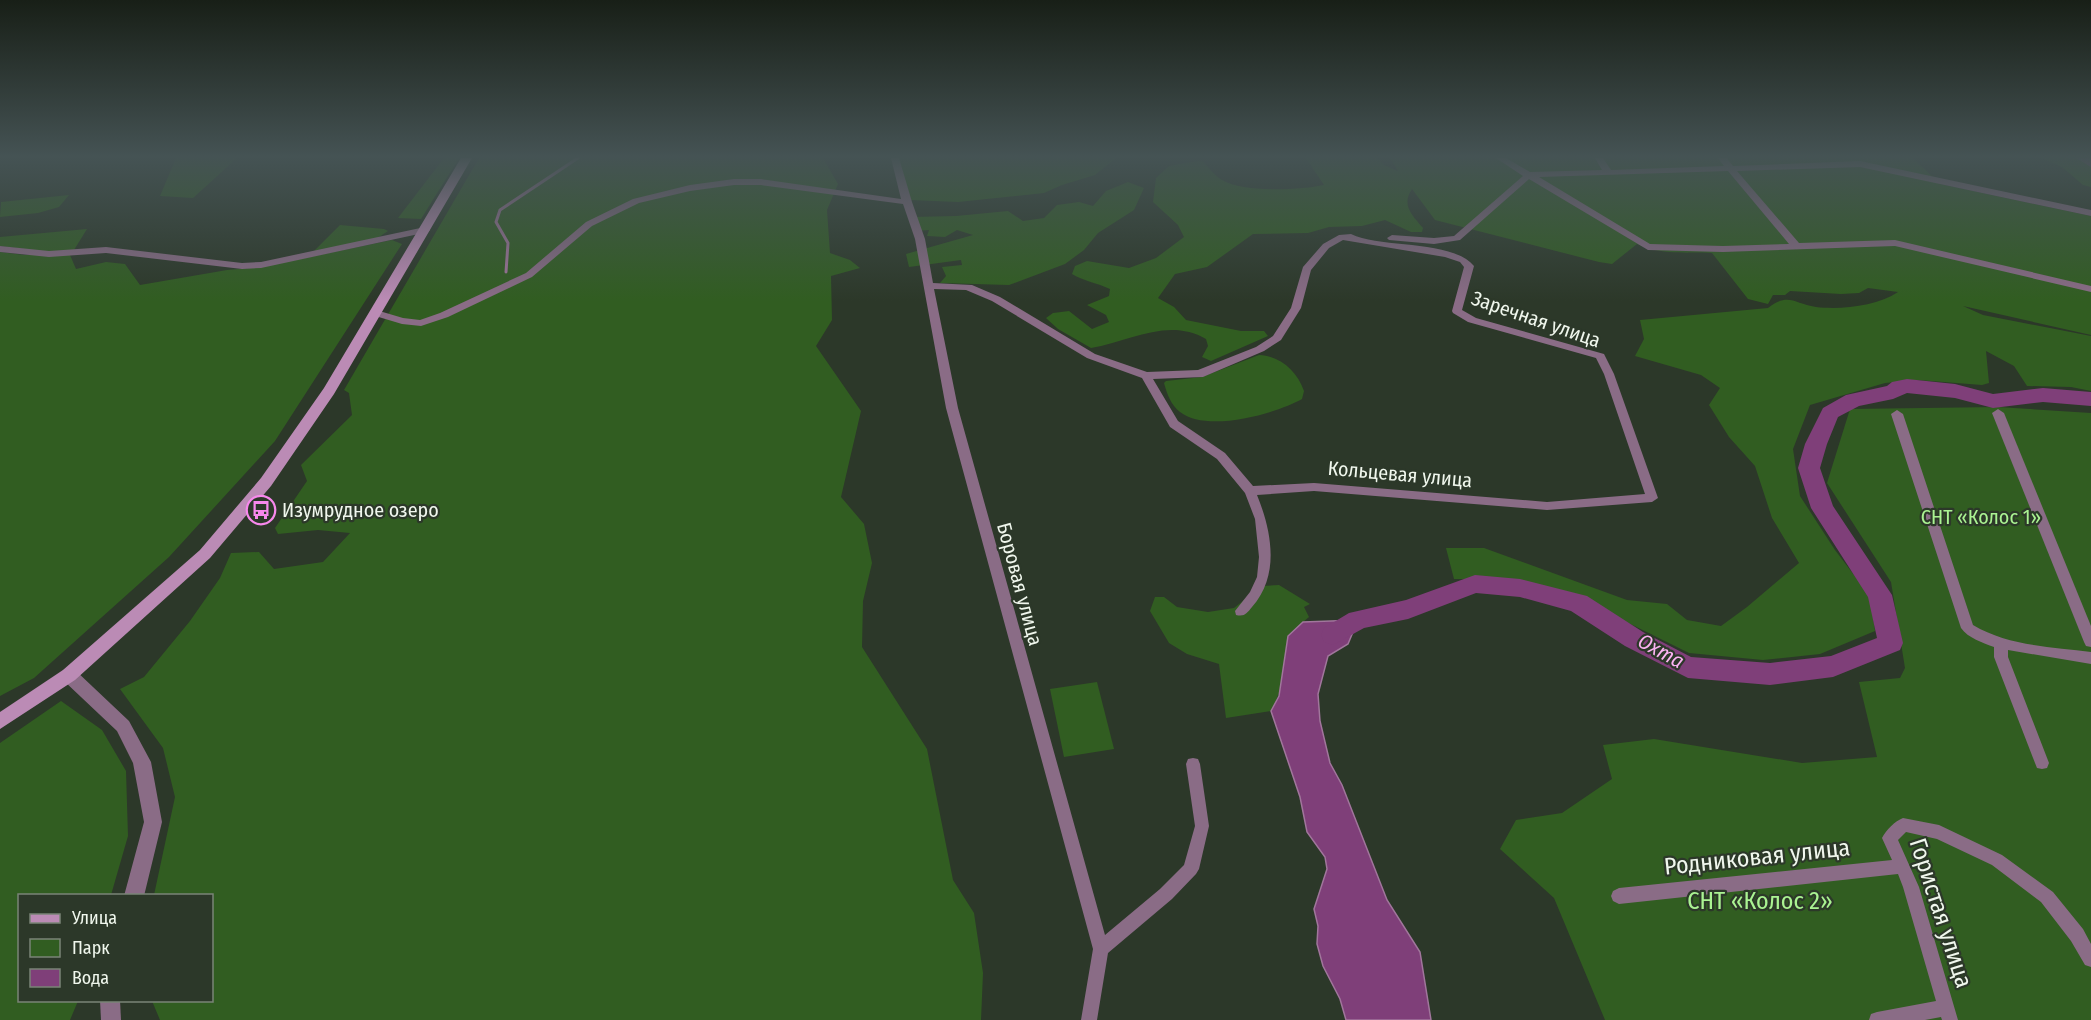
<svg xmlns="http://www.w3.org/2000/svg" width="2091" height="1020" font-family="'Fira Sans Condensed',sans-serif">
	<rect width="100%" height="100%" fill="#2c3829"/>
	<g fill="#315d21">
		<polygon points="176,158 237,158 193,198 160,196"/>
		<polygon points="444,158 459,158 421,219 398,218"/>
		<polygon points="479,158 823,158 838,184 827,210 830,253 850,260 860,268 831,276 832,320 816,346 861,411 841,497 864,524 872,563 863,601 862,647 927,749 953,880 974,913 983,973 981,1020 160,1020 152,1001 212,1000 212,896 154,895 175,797 163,748 120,689 144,677 190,621 220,578 231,553 259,552 274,569 323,562 350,533 318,530 278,534 275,528 307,481 301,465 352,415 349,393 344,390"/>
		<polygon points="899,158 1116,158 1095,175 1062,185 1044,193 958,202 910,200"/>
		<path d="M1306 158H1378L1384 165 1398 171 1390 158H1913L1940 184 2091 216V335L1963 306 1983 315 2091 336V391L2071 387 2027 386 2014 366 1986 351 1989 383 1982 385 1918 380 1885 383 1810 405 1793 449 1800 496 1835 550 1870 596 1875 631 1820 654 1763 660 1689 653 1578 598 1527 583 1476 579H1454L1446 548H1484L1627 600 1667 604 1687 620 1721 626 1747 607 1799 563 1772 518 1755 466 1729 437 1709 405 1720 388 1701 375 1635 356 1644 339 1640 320 1768 308C1789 292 1794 304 1816 307 1841 310 1877 306 1898 292L1868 288 1859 293 1841 294 1790 291 1785 295H1773L1768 304 1748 299 1712 253C1687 252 1660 255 1637 244L1612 264 1599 262 1435 220 1412 189C1401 205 1412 215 1423 228L1422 232H1411L1385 220 1362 226 1329 227 1308 233 1253 234 1207 267 1175 274 1158 298 1174 307 1186 320 1241 331H1264L1268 336 1211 361 1202 357 1208 346 1206 339C1169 317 1130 341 1091 348L1058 329 1046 318 1053 313 1069 311 1092 329 1109 322 1106 315 1087 305 1109 296 1110 289C1097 283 1084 281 1072 274L1075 266 1087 261 1129 268 1156 258 1184 237 1178 225 1153 202 1156 178 1169 166 1202 160C1208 167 1214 175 1222 180 1245 193 1299 190 1324 185Z"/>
		<polygon points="2041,158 2091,158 2091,187 2083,185 2062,167"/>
		<polygon points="1128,182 1144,188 1134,210 1098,233 1084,250 1065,264 1009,285 940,283 946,276 942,267 962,265 961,260 909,267 906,254 973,235 957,230 945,237 927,236 929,230 916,231 910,217 956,216 1008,211 1023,221 1044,218 1057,205 1079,202 1093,206 1106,191"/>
		<polygon points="69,195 59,207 38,213 0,217 1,202"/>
		<polygon points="340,225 384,229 388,231 376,239 313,252"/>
		<polygon points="87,229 74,250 50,252 0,246 0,237"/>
		<polygon points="392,240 402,244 275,441 169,557 34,678 0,696 0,252 24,255 70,255 76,269 106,262 125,264 140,285 227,270 261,267"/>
		<path d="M1259 355C1280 356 1297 371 1304 391L1302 399C1275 414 1207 433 1180 412 1171 405 1167 394 1164 383L1166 381 1202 377Z"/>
		<polygon points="1998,407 2091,413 2091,1020 1605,1020 1554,898 1500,849 1516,820 1562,813 1612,779 1603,745 1654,739 1802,763 1877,757 1859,682 1900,678 1905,668 1891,582 1827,483 1850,409"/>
		<path d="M1279 585 1310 604 1304 607 1309 617 1303 622C1292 651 1285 684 1271 711L1226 718 1219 664 1187 654 1169 643 1150 611 1155 597H1164L1177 607 1208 612 1234 608 1262 586Z"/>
		<polygon points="1097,682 1114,749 1064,757 1050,689"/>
		<polygon points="61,701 102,730 126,771 128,836 111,895 20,896 20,1000 78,1001 70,1020 0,1020 0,743"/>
	</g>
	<polygon fill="#7f3f79" stroke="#a1769c" stroke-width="1.5" points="1358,620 1348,644 1328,656 1318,694 1320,721 1330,763 1342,785 1387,900 1420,952 1431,1020 1346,1020 1340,999 1323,966 1317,944 1318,926 1314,909 1327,869 1325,857 1307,832 1300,797 1271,711 1279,696 1288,636 1303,622"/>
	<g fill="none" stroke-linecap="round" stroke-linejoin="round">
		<polyline stroke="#a1769c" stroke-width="3" points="506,272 508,243 496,222 500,210 578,158"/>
		<g fill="#7f3f79" fill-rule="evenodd">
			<polygon points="2076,158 2091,158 2091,167"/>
			<polygon points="1907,379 1955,384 1993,394 2043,388 2091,392 2091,406 2043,402 1993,408 1955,398 1907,393 1893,399 1859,406 1838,417 1827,444 1820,468 1833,506 1892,595 1903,643 1900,650 1833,677 1770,685 1688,678 1625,646 1571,611 1520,597 1476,593 1408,619 1364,628 1333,645 1324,642 1321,635 1324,628 1349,613 1406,600 1475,575 1520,579 1587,596 1643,632 1691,657 1770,663 1831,656 1877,638 1868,597 1811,508 1798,468 1805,444 1823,408 1846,395 1887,386 1892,382"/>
		</g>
		<g fill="#8a6c86" fill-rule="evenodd">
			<path d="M891 158H899L912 202 925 239 933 283 972 285 1000 297 1095 354 1147 372 1198 370 1256 347 1273 336 1291 308 1303 267 1323 244 1339 235 1351 234C1382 249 1451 239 1474 266L1462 310 1476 318 1604 354 1614 374 1658 498 1652 502 1547 510 1314 491 1257 495C1272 532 1280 575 1252 607 1247 613 1245 617 1236 615L1235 611 1250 592 1257 577 1259 557 1255 519 1245 493 1217 459 1170 427 1142 378 1087 358 992 301 966 290 934 289 958 408 1105 935 1160 889 1184 865 1195 826 1186 764 1188 759 1193 758 1198 759 1200 764 1209 826 1199 869 1196 874 1172 899 1108 953 1097 1020H1081L1093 949 946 408 915 239 903 204 761 185H734L690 191 639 203 592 226 532 277 448 317 421 326 402 324 372 315 371 313 376 310 403 318 420 320 440 313 526 273 586 222 633 199 690 185 734 179H761L901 199ZM1343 240 1445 257 1460 262 1464 267 1452 311 1453 313 1468 322 1596 358 1604 374 1645 494 1547 502 1314 483 1253 486 1225 453 1178 421 1153 379 1203 377 1264 351 1281 340 1301 308 1311 270 1329 248Z"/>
			<path d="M1496 158H1506L1530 172 1602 170 1595 158H1603L1611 170 1724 166 1718 158H1727L1733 166 1860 161 2091 210V216L1860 167 1737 171 1799 243 1895 240 2091 286V292L1895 246 1723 252 1648 250 1529 179 1460 240 1434 244 1389 240 1387 238 1392 235 1434 238 1454 236 1523 176ZM1728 171 1789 244 1723 246 1650 244 1539 177Z"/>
			<polygon points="425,227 430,230 428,232 261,268 242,269 106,253 49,257 0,252 0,246 49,251 106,247 242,263 261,262"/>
			<polygon points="1998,409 2004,413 2091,626 2091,647 2086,646 2084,642 1992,413"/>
			<path d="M1897 410 1903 414 1973 625C2008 646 2052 647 2091 652V664L2008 650V657L2049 763 2047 768 2042 769 2037 768 2035 763 1994 657V647C1983 643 1968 638 1961 628L1891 414Z"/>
			<path d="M1903 818 1939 825 2002 855 2053 892 2083 929 2091 944V967L2085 965 2071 941 2041 902 1992 865 1937 839 1906 832 1898 840 1919 887 1958 1020H1942L1941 1017 1925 1020H1869L1871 1014 1877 1012 1936 1001 1903 887 1898 874 1619 904 1613 901 1611 896 1613 891 1619 888 1892 860 1882 838C1886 830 1895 821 1903 818Z"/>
		</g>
		<g fill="#8a6c86" fill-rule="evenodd">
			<polygon points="69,668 75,670 129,721 151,762 162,822 144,896 124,896 144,822 133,763 117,731 63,680 61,675 63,670"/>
			<polygon points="100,1000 120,1000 121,1020 101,1020"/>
		</g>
		<polygon fill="#bb8bb5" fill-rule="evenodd" points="461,158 472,158 334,394 271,486 210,558 75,680 0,729 0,712 63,670 200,550 261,478 324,388"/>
	</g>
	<linearGradient id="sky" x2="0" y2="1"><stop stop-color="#181f17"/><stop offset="0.52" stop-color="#455354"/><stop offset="1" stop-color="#455354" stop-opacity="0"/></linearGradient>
	<rect width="2091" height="301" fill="url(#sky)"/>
	<defs>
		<g id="bus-ring" transform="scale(1.5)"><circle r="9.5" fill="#2c3829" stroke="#f788ec" stroke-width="1.5"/><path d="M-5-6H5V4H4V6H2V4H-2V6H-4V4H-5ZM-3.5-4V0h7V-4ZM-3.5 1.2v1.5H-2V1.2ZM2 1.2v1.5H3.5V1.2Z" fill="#f788ec"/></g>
	</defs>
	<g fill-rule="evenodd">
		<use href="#bus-ring" x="261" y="510"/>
	</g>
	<g text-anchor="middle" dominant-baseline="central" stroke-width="4.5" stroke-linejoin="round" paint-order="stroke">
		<g font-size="20" fill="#f0f7ed" stroke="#2c3829">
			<text transform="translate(1536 319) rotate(19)">Заречная улица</text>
			<text transform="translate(1400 474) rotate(5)">Кольцевая улица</text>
			<text transform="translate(1020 584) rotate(75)">Боровая улица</text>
		</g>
		<g font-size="20" fill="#f0f7ed" stroke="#2c3829" text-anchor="start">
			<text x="282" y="510">Изумрудное озеро</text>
		</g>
		<g font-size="20" fill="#aaf392" stroke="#2c3829">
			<text x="1981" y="517">СНТ «Колос 1»</text>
		</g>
		<g font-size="21" font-style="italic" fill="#fbb2f2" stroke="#2c3829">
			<text transform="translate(1661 651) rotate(29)">Охта</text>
		</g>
		<g font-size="24" fill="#f0f7ed" stroke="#2c3829">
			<text transform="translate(1757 857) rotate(-6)">Родниковая улица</text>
			<text transform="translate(1941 913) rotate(72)">Гористая улица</text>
		</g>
		<g font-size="24" fill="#aaf392" stroke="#2c3829">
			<text x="1760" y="901">СНТ «Колос 2»</text>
		</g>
	</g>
	<rect x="18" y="894" width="195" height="108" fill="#2c3829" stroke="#7a8477" stroke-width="1.5"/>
	<rect x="30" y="914" width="30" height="9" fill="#bb8bb5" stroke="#7a8477" stroke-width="1.5"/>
	<text x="72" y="924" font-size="18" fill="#f0f7ed">Улица</text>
	<rect x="30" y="939" width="30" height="18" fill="#315d21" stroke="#7a8477" stroke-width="1.5"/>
	<text x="72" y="954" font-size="18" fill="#f0f7ed">Парк</text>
	<rect x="30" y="969" width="30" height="18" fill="#7f3f79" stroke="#7a8477" stroke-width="1.5"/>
	<text x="72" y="984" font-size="18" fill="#f0f7ed">Вода</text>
</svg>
